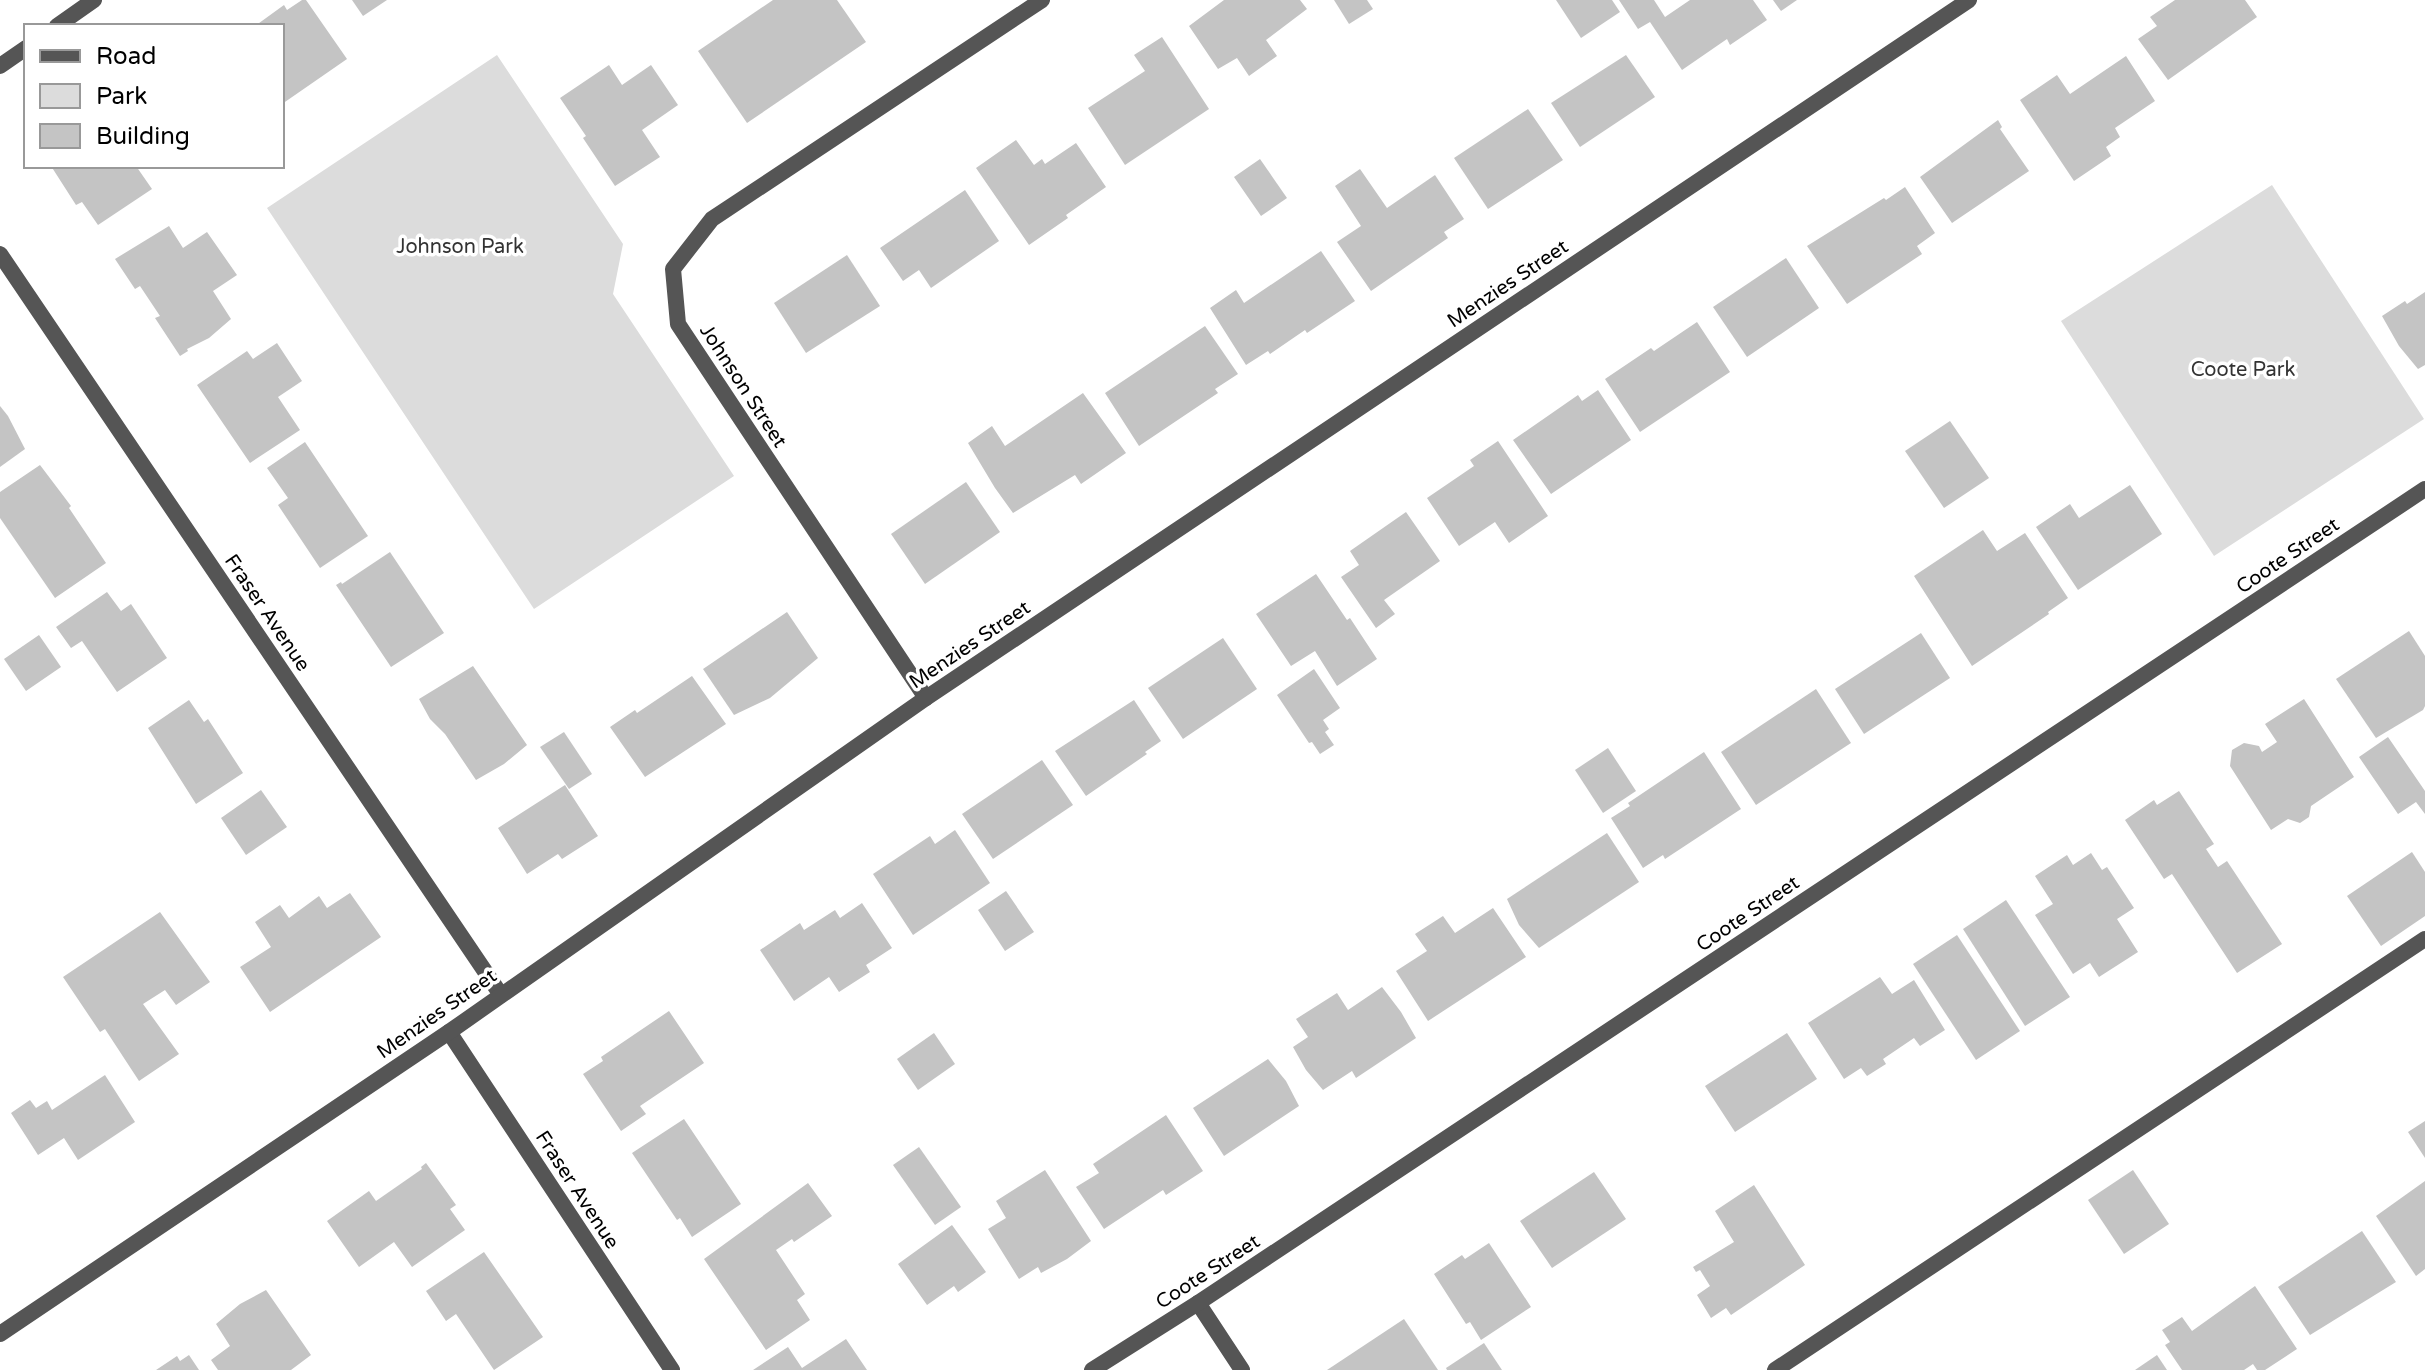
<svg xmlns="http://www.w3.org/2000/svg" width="2425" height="1370" font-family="'Varela Round',sans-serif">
	<rect width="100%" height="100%" fill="#fff"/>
	<g fill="#dcdcdc">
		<polygon points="497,55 623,244 613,294 734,476 534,609 267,208"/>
		<polygon points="2272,185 2424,419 2214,556 2061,321"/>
	</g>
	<g fill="#c4c4c4">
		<polygon points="302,0 306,0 347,59 282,104 282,26 255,26 284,5 287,10"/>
		<polygon points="352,0 387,0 363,16"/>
		<polygon points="773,0 837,0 866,42 747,123 698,51"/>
		<polygon points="1224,0 1300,0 1307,9 1266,40 1277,56 1249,76 1237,58 1218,69 1189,26"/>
		<polygon points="1334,0 1367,0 1373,9 1349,24"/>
		<polygon points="1556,0 1612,0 1620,12 1581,38"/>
		<polygon points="1619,0 1654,0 1665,17 1690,0 1753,0 1767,20 1730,45 1727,39 1682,70 1650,22 1638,29"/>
		<polygon points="1773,0 1797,0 1781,11"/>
		<polygon points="2175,0 2245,0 2257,17 2168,80 2138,39 2157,26 2150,17"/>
		<polygon points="1162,37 1209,109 1125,165 1088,108 1145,71 1134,55"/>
		<polygon points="1626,55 1655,97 1580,147 1551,103"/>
		<polygon points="2126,56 2155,101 2115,128 2120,137 2106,147 2111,156 2074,181 2020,100 2057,75 2070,94"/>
		<polygon points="609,65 622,85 651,65 678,105 642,130 660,157 615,186 583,138 586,136 560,98"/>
		<polygon points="1528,109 1563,160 1488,209 1454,158"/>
		<polygon points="1998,120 2002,127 2000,129 2029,171 1952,223 1920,177"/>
		<polygon points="1016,140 1034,165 1042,159 1045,164 1076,143 1106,187 1066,215 1068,218 1029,245 976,168"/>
		<polygon points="1260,159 1287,198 1261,216 1234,177"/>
		<polygon points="51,166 136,166 152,189 98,225 82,202 76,205"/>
		<polygon points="1360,169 1387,208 1435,175 1464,219 1444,232 1448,238 1371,291 1337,242 1361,226 1335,186"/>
		<polygon points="1905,187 1935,233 1917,246 1922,254 1847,304 1807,246 1884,198 1886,200"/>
		<polygon points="965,190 999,241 931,288 919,270 903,281 880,248"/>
		<polygon points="169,226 183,248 207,232 237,275 213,291 231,319 209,338 187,349 188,351 180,356 155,318 160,316 140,286 135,289 115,259"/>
		<polygon points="1321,251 1355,301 1307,333 1305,330 1270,354 1268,351 1246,365 1210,308 1236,290 1244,303"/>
		<polygon points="847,255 880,306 806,353 774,303"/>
		<polygon points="1786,258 1819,308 1747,357 1713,307"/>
		<polygon points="2425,292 2425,365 2418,369 2399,346 2382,316 2405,301 2407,304"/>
		<polygon points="1697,322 1730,372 1640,432 1605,379 1651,348 1654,351"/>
		<polygon points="1205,326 1238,374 1215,389 1218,393 1139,446 1105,393"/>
		<polygon points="277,343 302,381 278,397 300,430 250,463 197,385 247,351 253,359"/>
		<polygon points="1598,390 1631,440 1551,494 1513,440 1578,395 1582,401"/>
		<polygon points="1083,393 1126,453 1081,484 1075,475 1013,513 995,488 968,443 992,426 1005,446"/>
		<polygon points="0,406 8,416 25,449 0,467"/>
		<polygon points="1950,421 1989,478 1944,508 1905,451"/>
		<polygon points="1498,441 1548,516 1509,543 1495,522 1459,546 1427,498 1474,466 1470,460"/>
		<polygon points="305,442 368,536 320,568 278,505 288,498 267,468"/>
		<polygon points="40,465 71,506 69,508 106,563 55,598 0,518 0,492"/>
		<polygon points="966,482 1000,532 925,584 891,534"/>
		<polygon points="2130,485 2162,534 2078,590 2036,527 2070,504 2079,518"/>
		<polygon points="1406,512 1440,561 1384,600 1395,614 1376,628 1341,577 1359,565 1350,551"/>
		<polygon points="1983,530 1997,551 2025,533 2068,598 2048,612 2049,614 1972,666 1914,576"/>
		<polygon points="390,552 444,633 391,667 336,585 341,582 342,584"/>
		<polygon points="1316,574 1347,620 1350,618 1377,659 1337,686 1315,651 1291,666 1256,614"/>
		<polygon points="107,592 121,611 131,604 167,658 117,692 82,641 71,648 56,627"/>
		<polygon points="787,612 818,658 770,698 734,715 703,669"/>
		<polygon points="2409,631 2425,656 2425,706 2423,710 2376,738 2336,679"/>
		<polygon points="1921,633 1950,678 1864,734 1835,689"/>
		<polygon points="39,635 61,667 26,691 4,659"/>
		<polygon points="1223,638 1257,689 1183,739 1148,688"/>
		<polygon points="473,666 527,745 504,764 476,780 445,734 430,719 419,699"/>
		<polygon points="1314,669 1340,708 1323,720 1329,729 1325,732 1334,745 1320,754 1312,742 1309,743 1277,695"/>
		<polygon points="692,676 726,724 645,777 610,727 635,710 637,713"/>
		<polygon points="1816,689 1851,743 1756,805 1721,752"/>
		<polygon points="2304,699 2354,777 2311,806 2309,817 2300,823 2288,819 2271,830 2230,766 2232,750 2244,743 2259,746 2262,752 2277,742 2265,724"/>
		<polygon points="189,700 204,722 208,719 243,773 196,804 148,728"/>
		<polygon points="1134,700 1161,741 1145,752 1147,754 1086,796 1055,751"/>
		<polygon points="564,732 592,774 569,789 540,747"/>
		<polygon points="2388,737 2425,791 2425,814 2416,802 2398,814 2359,757"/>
		<polygon points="1608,748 1636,791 1603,813 1575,770"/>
		<polygon points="1704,752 1741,809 1665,859 1663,855 1643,868 1611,818 1630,806 1628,803"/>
		<polygon points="1042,760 1073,805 993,859 962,814"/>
		<polygon points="565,785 598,836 562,859 558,854 527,874 498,828"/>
		<polygon points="261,790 287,827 246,855 221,818"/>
		<polygon points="2179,791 2214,844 2206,849 2218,867 2227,861 2282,944 2237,973 2172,874 2164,879 2125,820 2154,800 2157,805"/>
		<polygon points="955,830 990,883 913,935 873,874 930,836 935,844"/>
		<polygon points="1607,833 1639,882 1539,948 1519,925 1507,899"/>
		<polygon points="2412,852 2425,872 2425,916 2381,946 2347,896"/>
		<polygon points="2091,853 2102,870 2107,867 2134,908 2117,919 2138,952 2099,977 2090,963 2073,974 2035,915 2053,904 2035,876 2067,855 2073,865"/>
		<polygon points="1006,891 1034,932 1005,951 978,910"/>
		<polygon points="350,893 381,937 270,1012 240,967 271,947 255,922 280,905 289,918 319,896 327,908"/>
		<polygon points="2006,900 2070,997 2025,1026 1963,929"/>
		<polygon points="862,903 892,948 866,965 870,972 839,992 829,977 794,1001 760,950 800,923 804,930 835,910 840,918"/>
		<polygon points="1493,908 1526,957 1428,1021 1396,971 1427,951 1415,934 1443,916 1455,933"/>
		<polygon points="160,912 210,982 176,1005 165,990 143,1004 179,1054 139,1081 105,1029 100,1032 63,977"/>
		<polygon points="1957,935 2020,1031 1976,1060 1913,964"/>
		<polygon points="1880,977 1892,994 1914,980 1945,1030 1920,1046 1914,1038 1883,1059 1886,1064 1867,1076 1861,1068 1844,1079 1808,1023"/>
		<polygon points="1382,987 1401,1012 1416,1038 1356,1078 1352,1071 1323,1090 1306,1070 1293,1047 1308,1037 1296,1019 1337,993 1348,1010"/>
		<polygon points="669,1011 704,1063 640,1106 646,1114 621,1131 583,1074 603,1061 601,1057"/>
		<polygon points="934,1033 955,1064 918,1090 897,1059"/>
		<polygon points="1787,1033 1817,1079 1735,1132 1705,1086"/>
		<polygon points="1268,1059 1286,1081 1299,1106 1224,1156 1193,1108"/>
		<polygon points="105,1075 135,1122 78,1160 64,1138 38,1155 11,1113 30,1100 36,1108 47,1101 52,1110"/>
		<polygon points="1166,1115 1203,1171 1166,1195 1163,1190 1104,1229 1076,1187 1099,1173 1093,1164"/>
		<polygon points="684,1119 741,1204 692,1237 680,1218 677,1220 632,1153"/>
		<polygon points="2425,1121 2425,1158 2408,1132"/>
		<polygon points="919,1147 961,1207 935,1225 893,1165"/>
		<polygon points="426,1163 456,1205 450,1209 465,1230 412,1267 394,1242 359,1267 327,1221 369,1191 376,1201 422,1169 421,1167"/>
		<polygon points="1045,1170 1091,1241 1067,1259 1041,1273 1038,1267 1019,1279 988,1229 1006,1218 996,1201"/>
		<polygon points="2133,1170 2169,1224 2124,1254 2088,1200"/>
		<polygon points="1594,1172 1626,1219 1552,1268 1520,1221"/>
		<polygon points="2425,1181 2425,1269 2416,1276 2376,1216"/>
		<polygon points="808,1183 832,1216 794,1242 792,1239 776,1250 805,1294 797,1300 810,1320 766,1350 704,1259"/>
		<polygon points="1754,1185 1805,1265 1731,1315 1726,1308 1711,1318 1697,1295 1710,1286 1700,1270 1696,1272 1693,1267 1734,1242 1715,1211"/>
		<polygon points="952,1225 986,1272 958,1292 954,1286 927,1305 898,1264"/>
		<polygon points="2362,1231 2396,1282 2310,1335 2278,1287"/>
		<polygon points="1489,1243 1531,1307 1481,1340 1470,1322 1466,1324 1434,1274 1462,1255 1465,1259"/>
		<polygon points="484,1252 543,1337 494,1370 456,1314 446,1321 426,1291"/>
		<polygon points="2255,1286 2297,1349 2265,1370 2257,1370 2253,1364 2244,1370 2182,1370 2165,1345 2170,1342 2162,1330 2182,1317 2192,1331"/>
		<polygon points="266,1290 311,1355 291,1370 218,1370 211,1360 230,1346 216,1324 240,1304"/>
		<polygon points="1404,1319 1438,1370 1327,1370"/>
		<polygon points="846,1339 867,1370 753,1370 788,1347 802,1368"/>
		<polygon points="1484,1343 1502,1370 1447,1370 1446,1368"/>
		<polygon points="189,1355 199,1370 156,1370 177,1356 180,1361"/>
		<polygon points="2157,1355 2167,1370 2135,1370"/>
	</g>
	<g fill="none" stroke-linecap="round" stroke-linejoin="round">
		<polyline stroke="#555" stroke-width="16" points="1775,1370 2425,939"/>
		<g stroke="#555" stroke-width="16">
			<polyline points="0,254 501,995"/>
			<polyline points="926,698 678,324 673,269 712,219 1042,0"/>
			<polyline points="449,1032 672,1370"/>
			<polyline points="1198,1303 1242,1370"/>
			<polyline points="0,1334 449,1032 926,698 1969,0"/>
			<polyline points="1092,1370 1198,1303 2425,489"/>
		</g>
		<g stroke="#555" stroke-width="16">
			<polyline points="57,26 94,0"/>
			<polyline points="0,66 26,48"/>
		</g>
	</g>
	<g text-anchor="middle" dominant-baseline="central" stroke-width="7" stroke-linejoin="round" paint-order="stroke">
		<g font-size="20" fill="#333" stroke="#fff">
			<text x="460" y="247">Johnson Park</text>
			<text x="2243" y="370">Coote Park</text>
		</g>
		<g font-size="20" fill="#000" stroke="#fff">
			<text transform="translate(1508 284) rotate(-34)">Menzies Street</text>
			<text transform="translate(743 386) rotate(57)">Johnson Street</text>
			<text transform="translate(2288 556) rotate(-34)">Coote Street</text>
			<text transform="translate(267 613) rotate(56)">Fraser Avenue</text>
			<text transform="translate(970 645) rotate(-34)">Menzies Street</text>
			<text transform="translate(1748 914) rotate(-34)">Coote Street</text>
			<text transform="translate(437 1014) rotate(-35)">Menzies Street</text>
			<text transform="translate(577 1190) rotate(57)">Fraser Avenue</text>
			<text transform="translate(1208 1272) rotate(-33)">Coote Street</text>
		</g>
	</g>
	<rect x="24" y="24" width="260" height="144" fill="#ffffff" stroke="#999999" stroke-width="2"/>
	<rect x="40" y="50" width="40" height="12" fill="#555555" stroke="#999999" stroke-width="2"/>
	<text x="96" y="64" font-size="24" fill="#000000">Road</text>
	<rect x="40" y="84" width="40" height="24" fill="#dcdcdc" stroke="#999999" stroke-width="2"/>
	<text x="96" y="104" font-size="24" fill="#000000">Park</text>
	<rect x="40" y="124" width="40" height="24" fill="#c4c4c4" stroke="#999999" stroke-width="2"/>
	<text x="96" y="144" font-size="24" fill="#000000">Building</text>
</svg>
